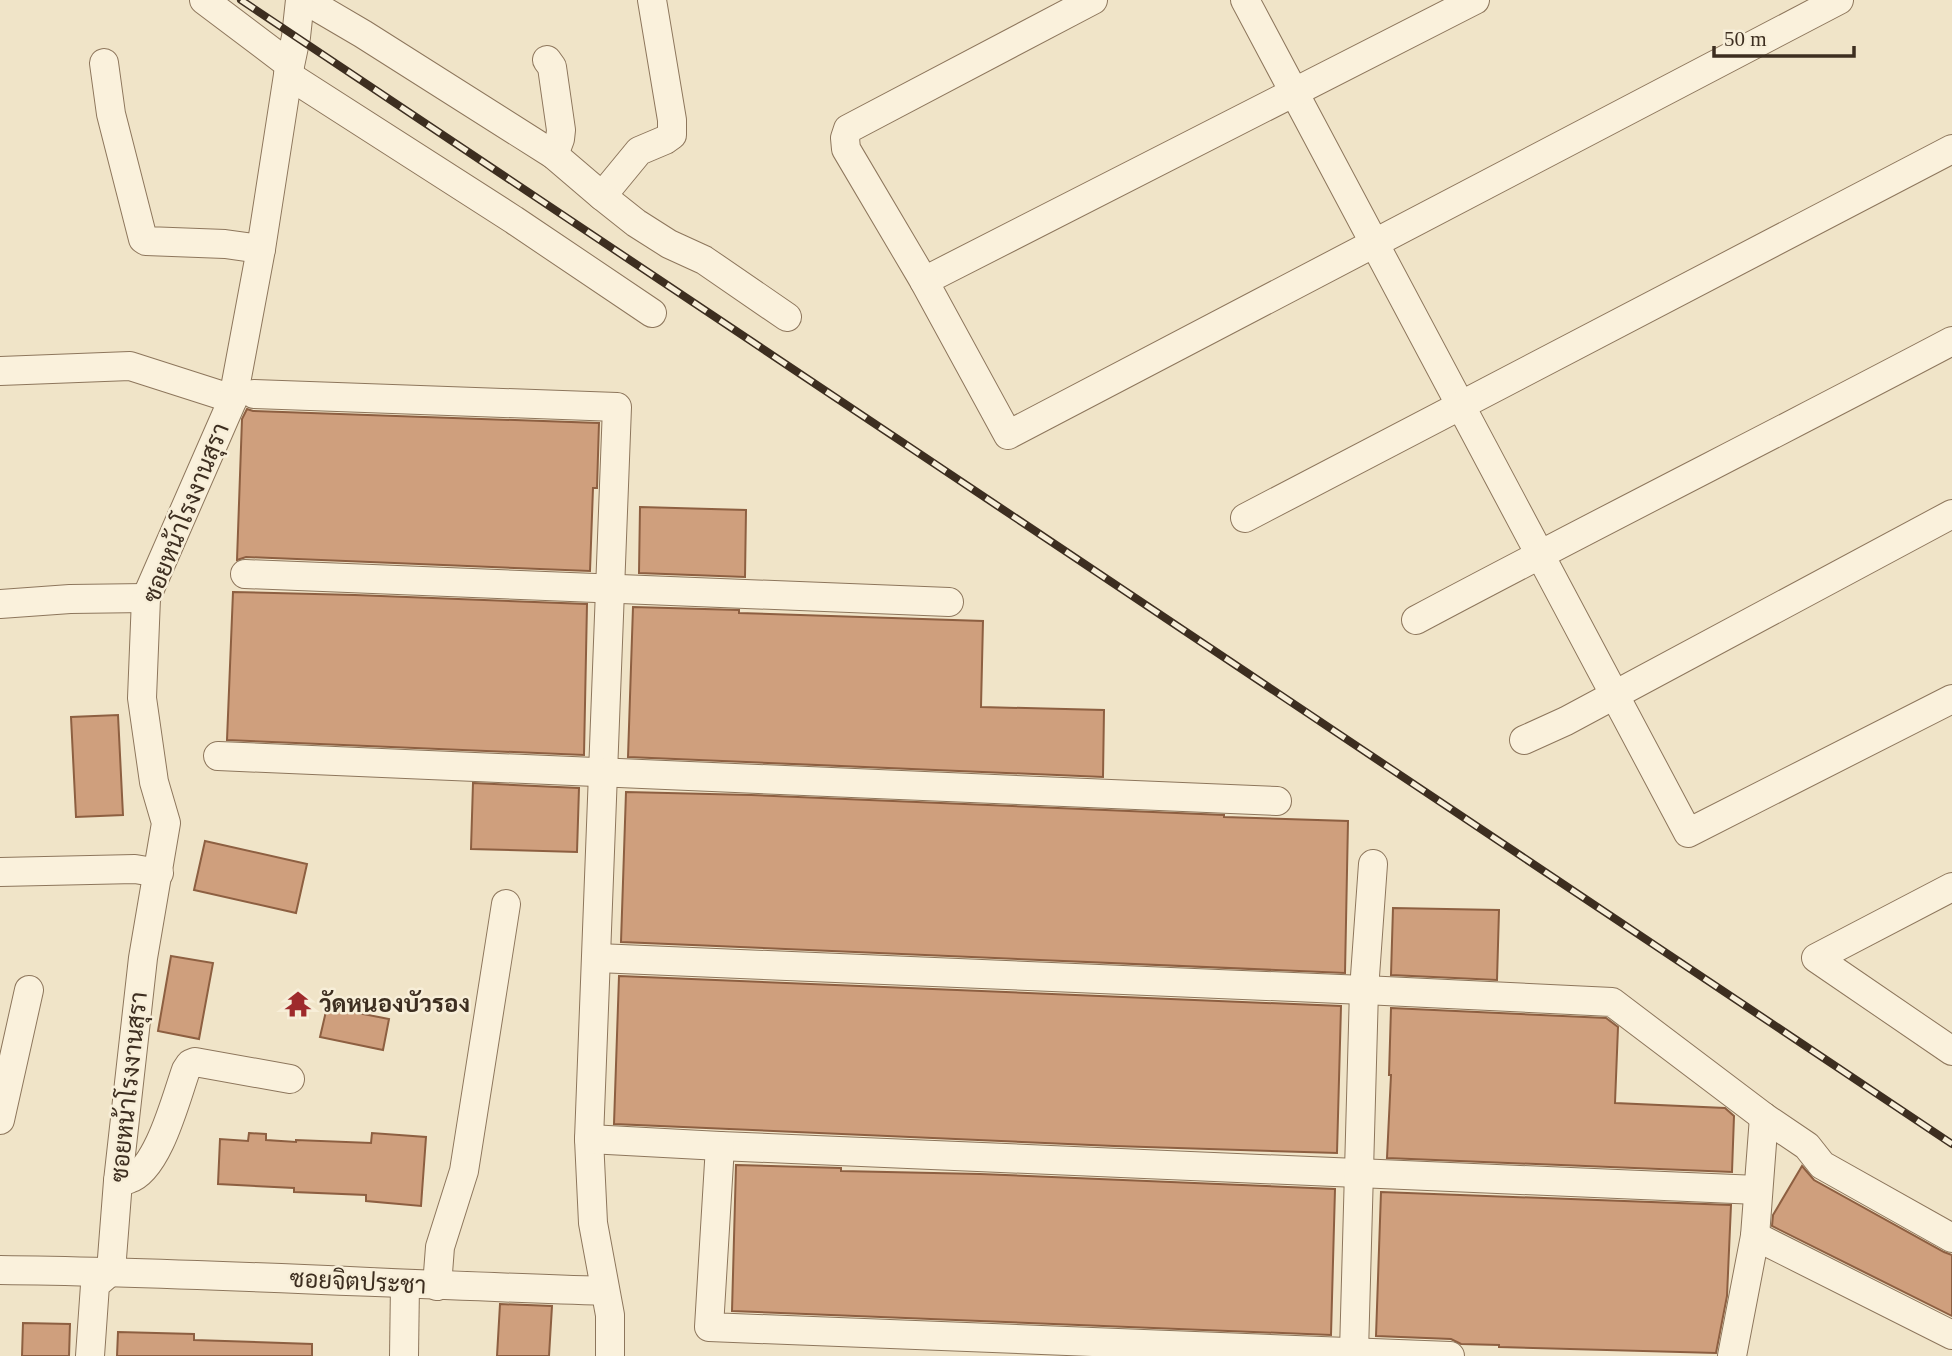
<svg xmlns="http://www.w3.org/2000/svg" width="1952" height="1356" font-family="'Times New Roman',Sarabun,serif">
	<rect width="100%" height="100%" fill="#f0e4c8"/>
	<g fill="#cf9f7d" stroke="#8d5f41" stroke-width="2">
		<polygon points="247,409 253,411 599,423 597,488 593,488 590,571 246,557 237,560 242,419"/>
		<polygon points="640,507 746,510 745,577 639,573"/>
		<polygon points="233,592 355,595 587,604 584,755 227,740"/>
		<polygon points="633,607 739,610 739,613 983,621 981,707 1104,710 1103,777 628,757"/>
		<polygon points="118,715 123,815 76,817 71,717"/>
		<polygon points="473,783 579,788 577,852 471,849"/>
		<polygon points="626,792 751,795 1224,815 1224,817 1348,821 1345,973 621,942"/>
		<polygon points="205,841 307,864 296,913 194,890"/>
		<polygon points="1393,908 1499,910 1497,980 1391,975"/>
		<polygon points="171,956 213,963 199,1039 158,1031"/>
		<polygon points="619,976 1341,1006 1337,1153 1114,1146 614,1124"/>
		<polygon points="327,1007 389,1019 383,1050 320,1037"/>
		<polygon points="1391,1008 1606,1018 1618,1027 1615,1103 1725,1108 1734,1116 1732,1172 1387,1158 1391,1075 1389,1075"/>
		<polygon points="249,1133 266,1134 266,1140 296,1142 296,1140 371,1143 372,1133 426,1137 421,1206 366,1201 366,1195 294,1192 294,1188 218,1184 220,1139 248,1141"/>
		<polygon points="736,1165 841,1168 841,1171 980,1174 1335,1189 1331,1335 732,1311"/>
		<polygon points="1802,1166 1814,1180 1944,1252 1952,1255 1952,1316 1772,1226 1773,1215"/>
		<polygon points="1381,1192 1731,1205 1727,1296 1716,1353 1499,1347 1499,1345 1461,1344 1451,1339 1376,1336"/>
		<polygon points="500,1304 552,1306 549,1356 497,1356"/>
		<polygon points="23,1323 70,1324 69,1356 22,1356"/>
		<polygon points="118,1332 194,1334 194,1340 312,1344 312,1356 117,1356"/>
	</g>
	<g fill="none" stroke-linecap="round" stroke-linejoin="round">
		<g stroke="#8d765c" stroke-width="30">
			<g id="minor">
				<polyline points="204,0 290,65"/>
				<polyline points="305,0 363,34 554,155 560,139 561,130 552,67 547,60"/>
				<polyline points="1245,0 1688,833 1952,699"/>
				<polyline points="1475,0 924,281 1008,435 1839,0"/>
				<polyline points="104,63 111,114 143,239 146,241 225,244 261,249"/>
				<polyline points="288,75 514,220 652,313"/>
				<polyline points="554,155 602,196 639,151 665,140 672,135 672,120 652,0"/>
				<polyline points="602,196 636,223 669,244 704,260 787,317"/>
				<polyline points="924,281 846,149 845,138 848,129 1093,0"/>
				<polyline points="0,371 130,366 233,399"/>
				<polyline points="254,394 617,407 589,1139 593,1223 610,1315 610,1356"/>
				<polyline points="1245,518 1952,149"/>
				<polyline points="245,574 949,602"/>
				<polyline points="0,604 70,599 146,598"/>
				<path d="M1416 620C1594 525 1774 435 1952 341"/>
				<polyline points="1524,740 1566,721 1952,514"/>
				<polyline points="218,756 1277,801"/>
				<polyline points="0,872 135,869 159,873"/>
				<polyline points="1952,887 1816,958 1952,1051"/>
				<polyline points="597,958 1364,990 1612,1002 1764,1117 1807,1146 1822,1165 1952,1238"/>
				<polyline points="0,1120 29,990"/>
				<polyline points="589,1139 720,1146 1758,1190"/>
				<polyline points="720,1146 709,1327 1450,1356"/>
				<path d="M118 1181C120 1181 128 1180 129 1179 158 1170 176 1098 186 1070L190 1064 195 1062 290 1079"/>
				<polyline points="1755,1236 1952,1335"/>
				<path d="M0 1270C202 1272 403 1285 605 1291"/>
				<polyline points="437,1286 440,1247 464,1171 506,904"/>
				<polyline points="1354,1352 1364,990 1373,864"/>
				<polyline points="90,1356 95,1285 111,1271 118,1181 143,958 166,823 154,782 142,698 146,598 233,399 261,249 288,75 296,37 300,0"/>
				<polyline points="404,1356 405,1284"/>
				<polyline points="1732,1356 1755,1236 1764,1117"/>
			</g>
		</g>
		<use href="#minor" stroke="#faf1dc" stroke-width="28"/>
		<g stroke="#3d2e20" stroke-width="8">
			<polyline id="rail" points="241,0 1952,1144"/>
		</g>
		<use href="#rail" stroke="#f7eed8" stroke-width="5" stroke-dasharray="16" stroke-linecap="butt"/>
	</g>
	<defs>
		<g id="temple-bare" transform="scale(2.1)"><path d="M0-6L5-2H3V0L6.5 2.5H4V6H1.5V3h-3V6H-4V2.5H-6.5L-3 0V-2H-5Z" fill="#9e2a2b" stroke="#f7eed8" stroke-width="2.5" paint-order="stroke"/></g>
	</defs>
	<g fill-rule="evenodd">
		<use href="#temple-bare" x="298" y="1004"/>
	</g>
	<g text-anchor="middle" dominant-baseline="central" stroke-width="5" stroke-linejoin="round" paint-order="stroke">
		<g font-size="24" fill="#3d2e20" stroke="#f7eed8">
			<text transform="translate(186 513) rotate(-68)">ซอยหน้าโรงงานสุรา</text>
			<text transform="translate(129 1087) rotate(-84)">ซอยหน้าโรงงานสุรา</text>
			<text transform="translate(358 1282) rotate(3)">ซอยจิตประชา</text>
		</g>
		<g font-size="24" font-weight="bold" fill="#3d2e20" stroke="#f7eed8" text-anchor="start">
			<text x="319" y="1004">วัดหนองบัวรอง</text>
		</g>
	</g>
	<path d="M1714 46v10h140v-10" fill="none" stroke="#3d2e20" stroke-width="3.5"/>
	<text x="1724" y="46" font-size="21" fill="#3d2e20" stroke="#f7eed8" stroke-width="5" paint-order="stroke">50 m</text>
</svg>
